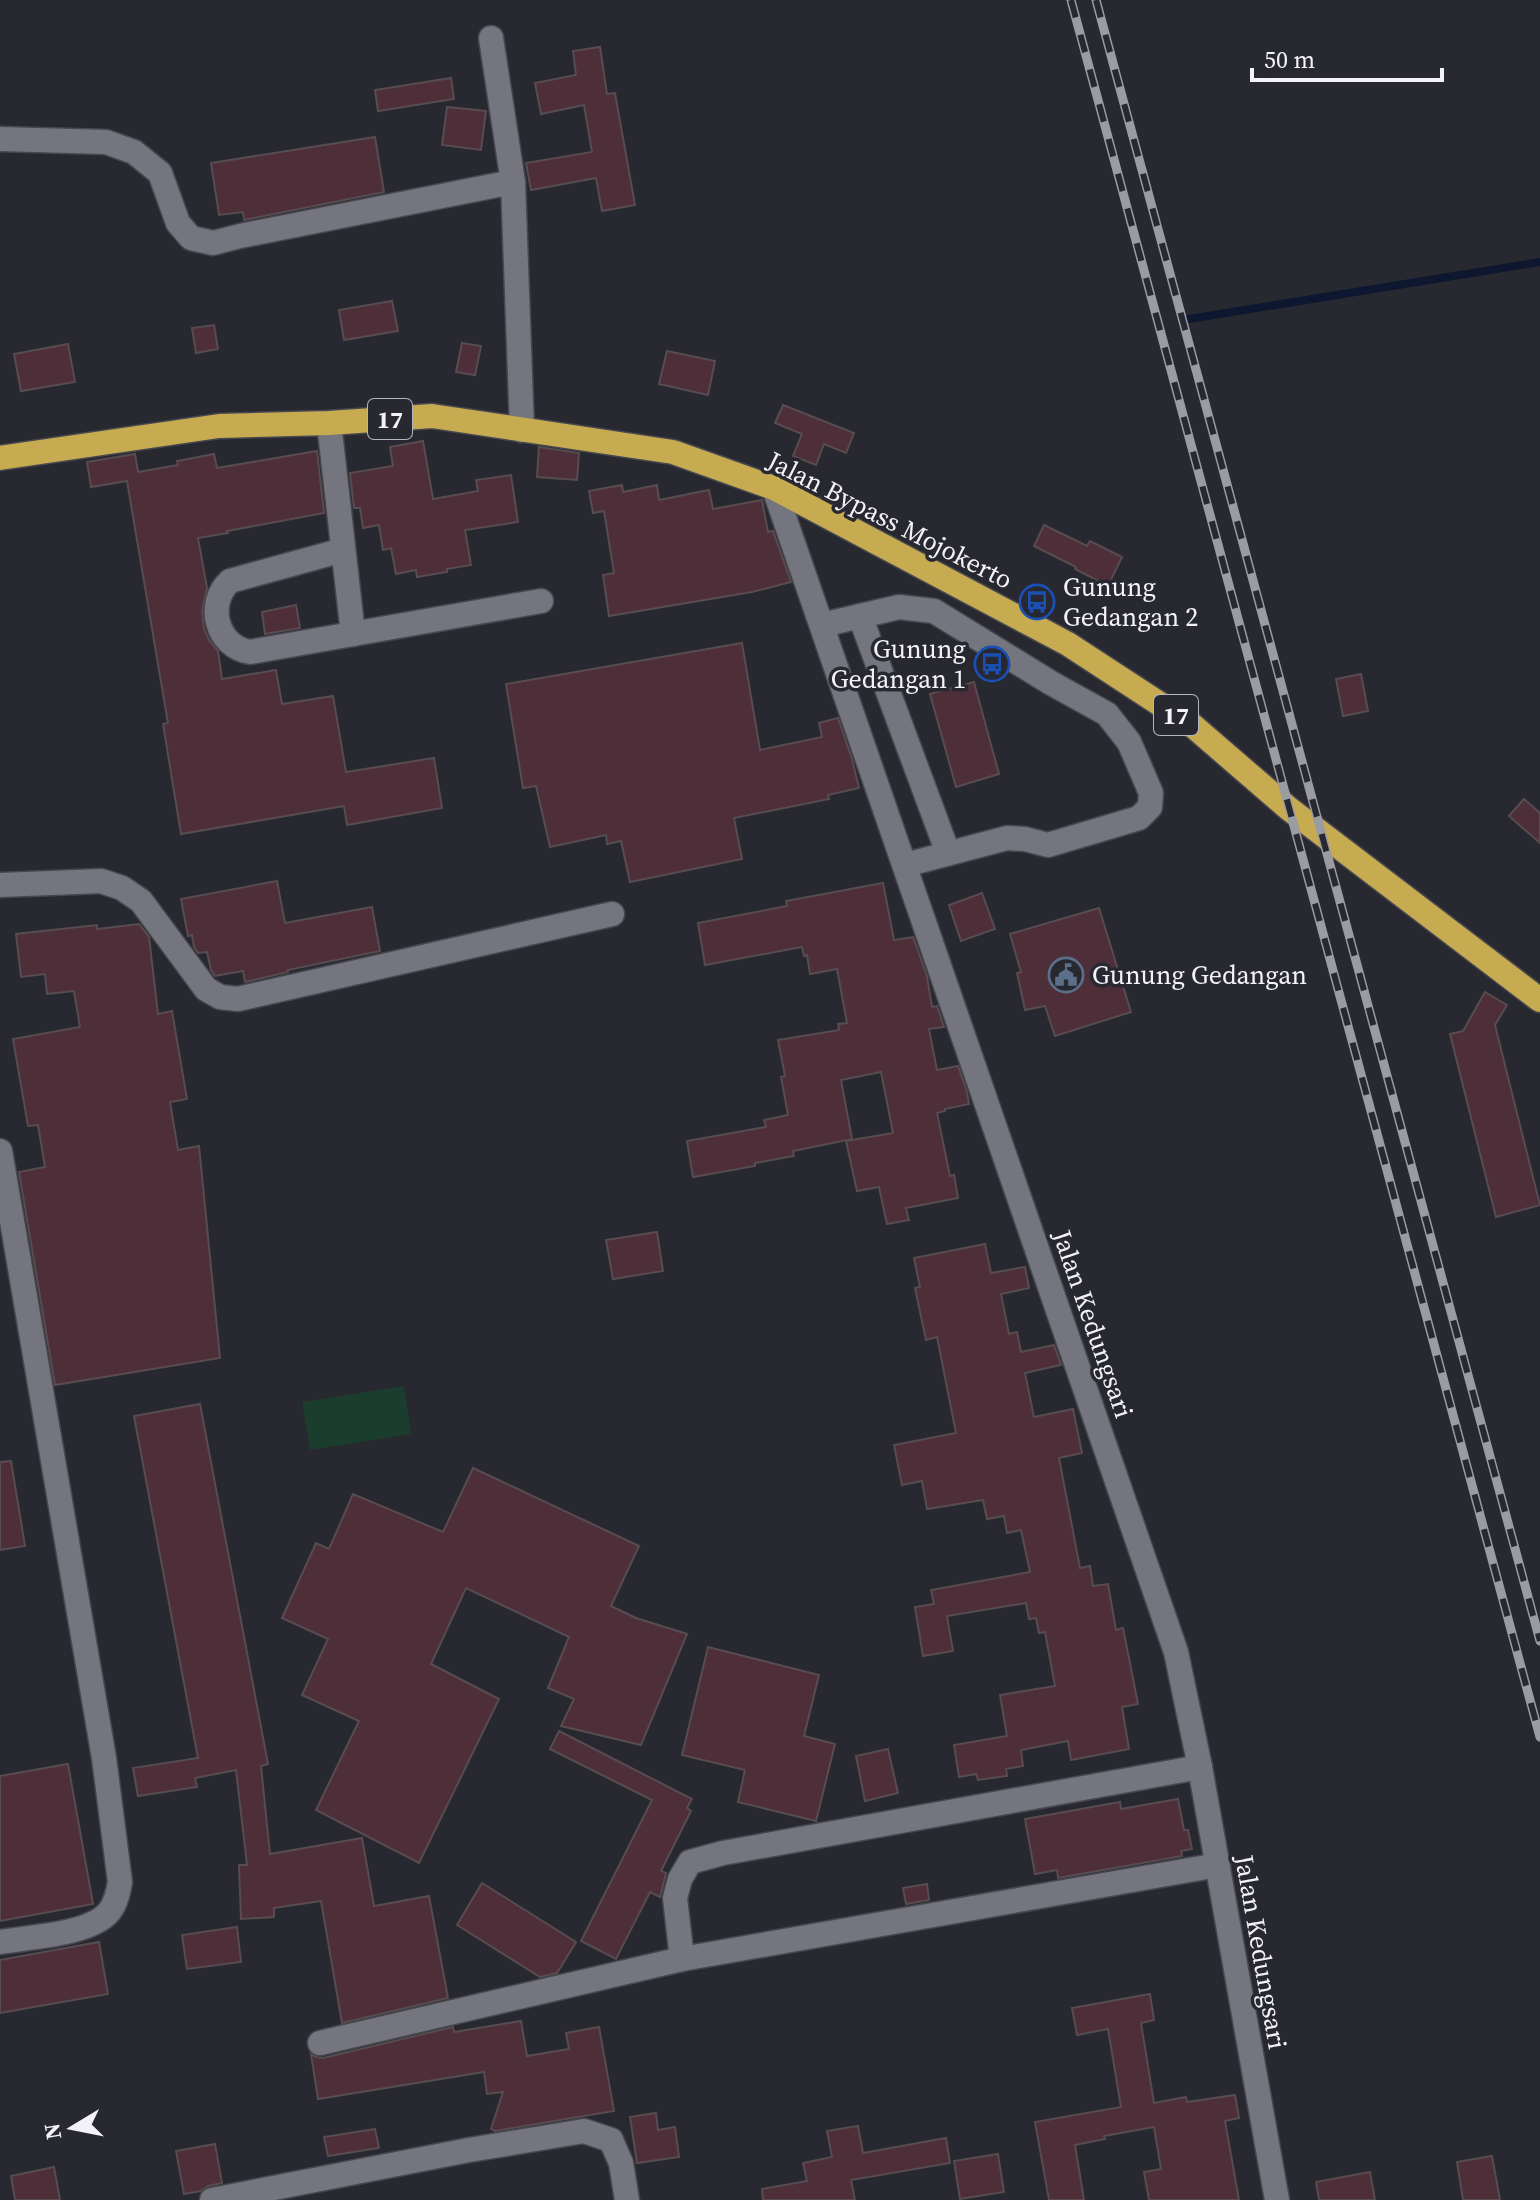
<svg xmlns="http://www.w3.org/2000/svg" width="1540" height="2200" font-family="'Source Serif 4',serif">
	<rect width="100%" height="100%" fill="#282831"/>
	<polygon fill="#1b3d2e" points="404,1386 411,1434 310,1450 302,1402"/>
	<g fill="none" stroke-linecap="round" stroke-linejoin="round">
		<polyline stroke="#0d172f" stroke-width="8" points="1189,319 1540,262"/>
	</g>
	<g fill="#4e2e39" stroke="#574c4f" stroke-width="2">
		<polygon points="600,47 607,94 615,93 635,205 602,211 596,178 531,190 526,163 592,152 584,105 541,114 535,83 576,75 573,51"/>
		<polygon points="451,78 454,99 378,111 375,90"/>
		<polygon points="447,107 486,111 481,150 442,145"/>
		<polygon points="375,137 384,192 244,220 243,212 219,215 211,163"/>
		<polygon points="392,301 398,331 344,340 339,310"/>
		<polygon points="214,325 218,349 196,353 192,328"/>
		<polygon points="462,343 481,346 475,375 456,372"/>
		<polygon points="68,344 75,382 21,391 14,354"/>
		<polygon points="667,351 715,361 708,395 659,384"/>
		<polygon points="783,405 854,433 846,453 824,444 816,465 793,456 802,434 775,423"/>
		<polygon points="423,441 433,499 478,491 476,480 511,475 518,522 465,530 471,565 447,569 447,572 417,577 416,570 396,574 391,548 383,550 379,525 363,528 360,508 354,508 350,473 393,466 390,447"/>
		<polygon points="539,447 579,453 577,480 537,477"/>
		<polygon points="317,451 324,513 227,531 228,533 198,538 207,588 202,611 204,629 209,640 218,651 222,679 276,670 282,704 333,696 346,772 434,758 442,808 347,825 344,806 181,834 163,724 168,723 127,481 91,487 87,462 135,454 138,472 178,465 177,461 214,454 217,468"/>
		<polygon points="622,485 623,492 657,485 659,500 709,490 713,509 762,500 768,532 773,531 791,582 752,592 609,616 603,575 614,573 604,511 593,513 589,491"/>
		<polygon points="1044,525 1087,546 1090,541 1122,557 1108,586 1075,569 1076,567 1034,546"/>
		<polygon points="296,605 300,628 265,634 262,612"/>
		<polygon points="742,643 760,750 822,737 819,723 838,718 852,759 859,788 828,795 829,799 734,818 742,859 630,882 621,841 607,844 606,835 550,847 536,786 523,788 506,684"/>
		<polygon points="1361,674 1368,711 1343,716 1336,679"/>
		<polygon points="974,682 999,774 956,787 930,694"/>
		<polygon points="1524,799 1540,813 1540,843 1509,816"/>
		<polygon points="277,881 285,923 372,907 380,951 288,970 288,972 245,982 243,971 215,976 211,970 207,952 198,953 194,947 192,935 188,936 181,899"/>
		<polygon points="883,883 894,940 913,937 927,976 932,1007 937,1006 944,1027 929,1029 937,1070 958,1066 967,1092 969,1104 945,1109 945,1111 937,1113 950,1176 954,1175 958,1198 906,1208 909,1220 887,1224 879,1187 857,1191 846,1141 893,1133 881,1072 841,1080 852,1139 793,1151 794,1156 755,1163 755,1166 693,1177 687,1141 766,1127 764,1120 788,1115 781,1077 785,1076 778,1040 839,1030 838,1024 847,1023 837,969 810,974 807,955 804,956 802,947 705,965 698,923 787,906 786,901"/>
		<polygon points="982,893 995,929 961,941 949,905"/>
		<polygon points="1099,908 1131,1012 1055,1036 1045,1006 1025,1010 1017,973 1021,972 1010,934"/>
		<polygon points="139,924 149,937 158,1014 172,1011 187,1099 170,1102 178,1150 199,1146 220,1358 55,1385 19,1172 45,1167 38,1125 28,1126 13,1039 80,1027 74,991 47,994 45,974 21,977 16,934 97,925 97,929"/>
		<polygon points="1485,992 1507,1005 1495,1025 1540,1205 1496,1217 1450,1034 1463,1031"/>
		<polygon points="657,1232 663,1271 613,1279 606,1240"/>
		<polygon points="985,1244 991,1273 1025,1267 1029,1288 1001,1294 1009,1334 1017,1332 1021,1352 1054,1345 1061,1365 1025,1373 1034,1417 1073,1409 1082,1453 1059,1458 1080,1568 1090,1566 1093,1586 1108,1584 1116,1630 1123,1628 1138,1704 1122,1707 1129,1749 1071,1760 1068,1741 1021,1750 1023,1766 1006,1769 1007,1776 978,1780 976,1774 959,1777 954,1745 1007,1736 1000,1695 1055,1686 1045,1632 1039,1633 1036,1618 1029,1619 1026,1603 947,1616 953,1651 923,1656 915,1607 934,1604 931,1590 1030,1572 1021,1530 1007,1533 1004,1516 987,1519 983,1500 927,1509 922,1481 902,1485 894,1445 956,1433 937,1337 926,1340 915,1288 920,1287 914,1258"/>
		<polygon points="200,1404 268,1764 261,1766 270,1854 362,1838 374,1906 429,1896 448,1998 342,2023 321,1901 274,1908 274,1917 241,1919 239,1865 247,1865 236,1770 195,1778 197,1787 138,1796 133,1768 198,1758 134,1416"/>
		<polygon points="11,1461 25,1546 0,1550 0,1462"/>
		<polygon points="473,1468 639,1546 611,1606 636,1618 687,1634 641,1745 561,1726 574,1699 548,1688 569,1637 466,1588 431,1664 499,1699 419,1863 316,1810 359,1721 302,1695 328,1639 282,1618 316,1543 329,1549 353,1494 443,1532"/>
		<polygon points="708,1647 819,1675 804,1736 835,1744 816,1821 738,1802 745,1770 682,1755"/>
		<polygon points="559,1731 692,1799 687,1808 691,1811 661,1871 666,1873 660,1897 650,1892 616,1959 581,1941 652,1800 550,1749"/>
		<polygon points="888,1749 898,1793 865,1801 856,1756"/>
		<polygon points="68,1764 93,1904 0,1921 0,1776"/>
		<polygon points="1178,1799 1184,1830 1188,1830 1192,1849 1181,1851 1182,1856 1058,1878 1057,1870 1035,1874 1025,1819 1120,1802 1121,1809"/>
		<polygon points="482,1883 576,1942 557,1973 540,1977 457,1925"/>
		<polygon points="927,1884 929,1900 906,1904 903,1888"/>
		<polygon points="237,1927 241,1962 187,1969 182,1935"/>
		<polygon points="99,1942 108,1994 0,2013 0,1960"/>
		<polygon points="1150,1994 1154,2020 1141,2023 1154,2103 1186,2097 1187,2102 1235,2095 1239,2118 1225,2121 1239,2200 1149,2200 1144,2172 1161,2169 1154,2127 1104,2136 1105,2139 1075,2145 1084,2200 1049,2200 1035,2122 1121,2107 1108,2029 1077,2035 1072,2008"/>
		<polygon points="521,2021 527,2056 569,2049 566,2033 599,2027 614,2111 495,2131 491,2129 503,2092 487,2094 484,2072 318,2099 311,2054 316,2057 323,2058 453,2027 454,2032"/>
		<polygon points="656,2113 658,2130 675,2127 679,2157 637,2163 630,2117"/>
		<polygon points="858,2126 863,2153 946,2138 950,2163 851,2180 855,2200 763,2200 762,2189 807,2181 803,2163 832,2157 827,2131"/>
		<polygon points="375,2129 379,2148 328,2156 324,2137"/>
		<polygon points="215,2144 222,2183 208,2186 201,2191 184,2194 176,2151"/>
		<polygon points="998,2154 1004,2192 960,2199 954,2161"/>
		<polygon points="1492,2156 1500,2200 1463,2200 1457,2162"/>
		<polygon points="54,2167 60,2200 15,2200 11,2176"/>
		<polygon points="1370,2172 1375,2200 1319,2200 1316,2182"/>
	</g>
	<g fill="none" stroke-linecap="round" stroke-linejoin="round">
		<g stroke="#47474f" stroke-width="27">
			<g id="minor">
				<polyline points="491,38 513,182 522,430"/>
				<polyline points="0,139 106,142 134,152 160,173 178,223 191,238 213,243 240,236 513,182"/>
				<polyline points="329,423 353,634"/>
				<polyline points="774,488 1176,1652 1200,1767 1277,2200"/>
				<path d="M343 550 230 581C205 604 217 647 250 652L541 601"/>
				<polyline points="860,616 948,853"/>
				<polyline points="822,625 899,607 934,611 1051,683 1107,714 1129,742 1151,793 1150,807 1139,818 1048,845 1025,839 1007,838 905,865"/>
				<polyline points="0,885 101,881 122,888 141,901 206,989 220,997 238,999 612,914"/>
				<path d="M0 1151 104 1758 120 1882C118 1893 116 1903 109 1912 89 1935 29 1937 0 1942"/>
				<polyline points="1200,1767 723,1853 690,1862 680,1879 675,1898 682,1959 1218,1865"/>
				<polyline points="320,2043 682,1959"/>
				<polyline points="212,2200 469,2150 584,2131 611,2140 621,2163 627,2200"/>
			</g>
		</g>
		<g stroke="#47474f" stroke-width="27">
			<polyline id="highway" points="0,458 219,426 329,423 432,416 673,452 774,488 1068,644 1192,725 1288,808 1540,1000"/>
		</g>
		<use href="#minor" stroke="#74757f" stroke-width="24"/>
		<use href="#highway" stroke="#c7ab50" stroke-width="24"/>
		<g stroke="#9b9ba2" stroke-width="9">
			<g id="rail">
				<polyline points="1071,0 1540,1737"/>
				<polyline points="1096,0 1540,1641"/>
			</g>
		</g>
		<use href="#rail" stroke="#282831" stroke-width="6" stroke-dasharray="18" stroke-linecap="butt"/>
	</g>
	<defs>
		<g id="bus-ring" transform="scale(1.8)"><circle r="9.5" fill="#282831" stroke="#1a4fb4" stroke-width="1.5"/><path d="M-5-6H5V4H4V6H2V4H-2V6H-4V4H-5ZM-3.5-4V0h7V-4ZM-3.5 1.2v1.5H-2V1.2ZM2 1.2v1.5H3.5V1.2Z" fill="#1a4fb4"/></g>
		<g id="civic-ring" transform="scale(1.8)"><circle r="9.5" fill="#282831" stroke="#5c6f8a" stroke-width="1.5"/><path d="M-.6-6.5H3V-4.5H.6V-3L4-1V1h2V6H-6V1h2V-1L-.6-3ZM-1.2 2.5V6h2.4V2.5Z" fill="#5c6f8a"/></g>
	</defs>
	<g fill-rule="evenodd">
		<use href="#bus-ring" x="1037" y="602"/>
		<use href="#bus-ring" x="992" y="664"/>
		<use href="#civic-ring" x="1066" y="975"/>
	</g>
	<g text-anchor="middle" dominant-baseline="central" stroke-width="7" stroke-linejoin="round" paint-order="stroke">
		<g fill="#282831" stroke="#b5b5bc" stroke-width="2">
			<rect x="368" y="399" width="44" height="40" rx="6"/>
			<rect x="1154" y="695" width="44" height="40" rx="6"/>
		</g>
		<g font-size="24" font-weight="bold" fill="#f2f2f8">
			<text x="390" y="419">17</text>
			<text x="1176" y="715">17</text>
		</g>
		<g font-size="26" fill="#f2f2f8" stroke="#282831">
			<text transform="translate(890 520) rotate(27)">Jalan Bypass Mojokerto</text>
			<text transform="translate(1093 1324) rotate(71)">Jalan Kedungsari</text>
			<text transform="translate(1261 1952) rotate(80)">Jalan Kedungsari</text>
		</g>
		<g font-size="26" fill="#f2f2f8" stroke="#282831" text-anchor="start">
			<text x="1063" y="587">Gunung<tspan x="1063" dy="30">Gedangan 2</tspan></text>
			<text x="966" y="649" text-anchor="end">Gunung<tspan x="966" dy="30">Gedangan 1</tspan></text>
			<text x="1092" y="975">Gunung Gedangan</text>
		</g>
	</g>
	<g transform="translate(72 2128) rotate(260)" stroke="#282831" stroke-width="6" paint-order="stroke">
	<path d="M0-6L14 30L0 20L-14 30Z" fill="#f2f2f8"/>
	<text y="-12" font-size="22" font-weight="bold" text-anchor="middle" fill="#f2f2f8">N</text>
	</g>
	<path d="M1252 68v12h190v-12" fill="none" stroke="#f2f2f8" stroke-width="4"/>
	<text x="1264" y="68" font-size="24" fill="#f2f2f8" stroke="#282831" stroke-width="6" paint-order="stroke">50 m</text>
</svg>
